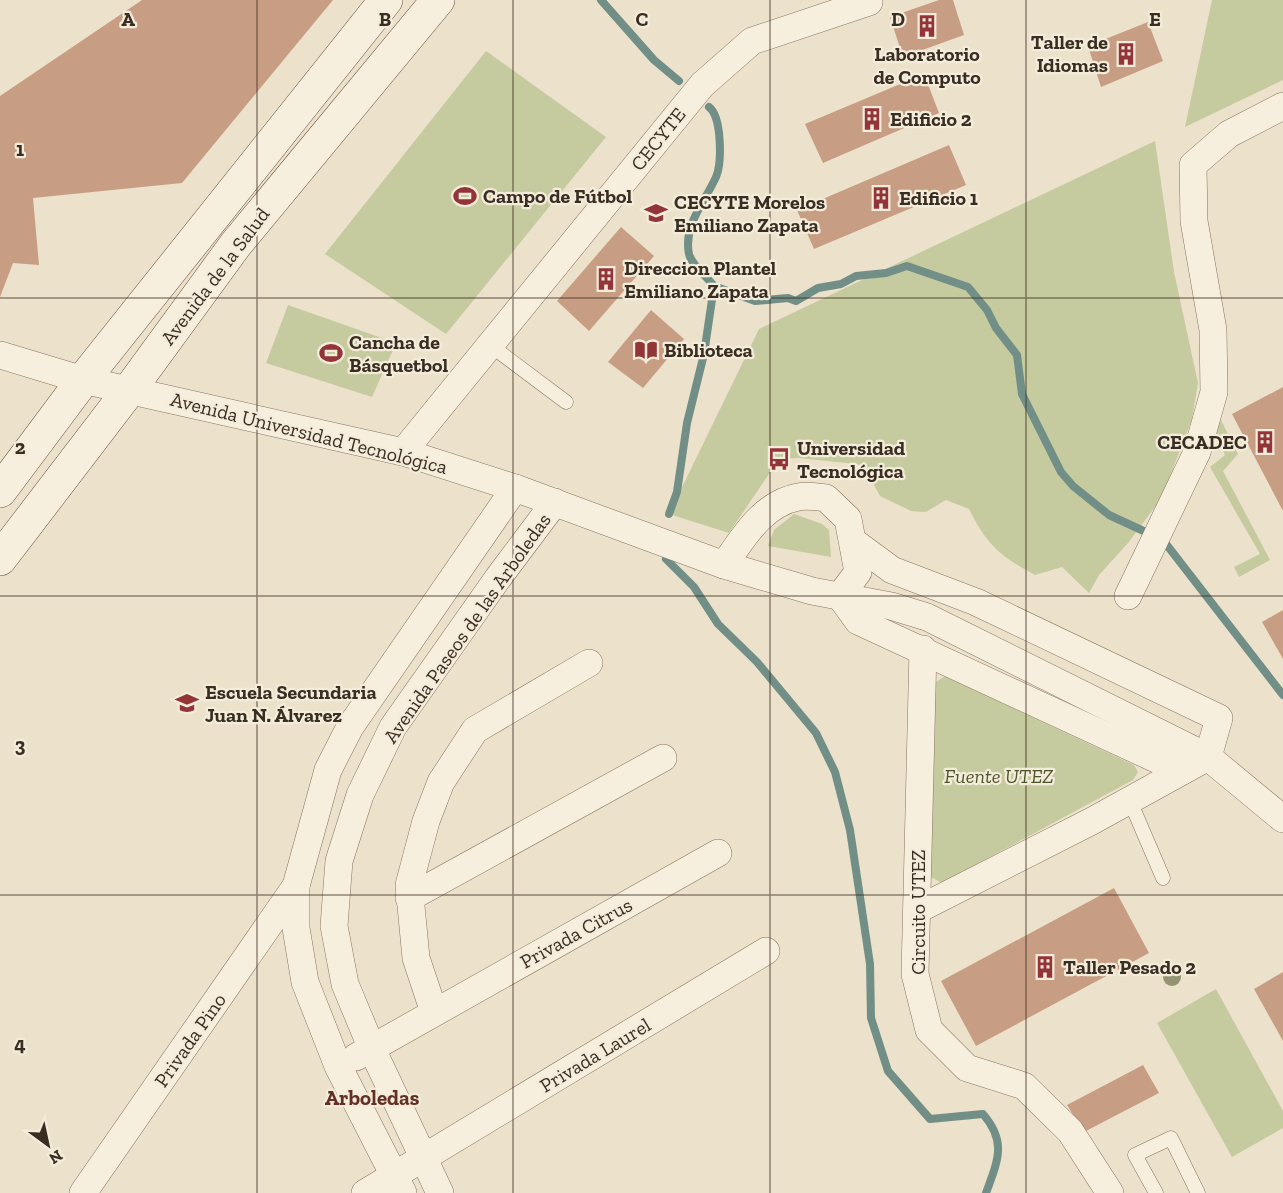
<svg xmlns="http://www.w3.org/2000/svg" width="1283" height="1193" font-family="'Zilla Slab',serif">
	<rect width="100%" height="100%" fill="#ece1cb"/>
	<g fill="#c6ca9f">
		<polygon points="1212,0 1283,0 1283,80 1185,127"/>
		<polygon points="486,51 606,137 446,334 325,254"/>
		<path d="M1155 141 1174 272 1198 383 1192 419 1161 499 1128 543 1099 575 1089 593 1062 567 1035 575C1000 556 987 545 969 509L946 500 926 512 911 511 880 496 865 468 857 464 798 458 779 459 729 533 669 514 759 329Z"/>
		<polygon points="288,305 396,343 372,397 266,363"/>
		<polygon points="1220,418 1238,454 1223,471 1270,560 1239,577 1234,567 1260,554 1210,467 1225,455 1210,423"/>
		<polygon points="794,514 822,524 829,530 831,557 768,546 774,530"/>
		<polygon points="945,676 1134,765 1138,772 1133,780 942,883 927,875 933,684"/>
		<polygon points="1216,989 1283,1111 1283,1128 1232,1157 1157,1023"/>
	</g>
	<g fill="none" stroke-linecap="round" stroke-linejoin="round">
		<g stroke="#728f87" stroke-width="8">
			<polyline points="601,0 654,60 679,81"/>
			<polyline points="714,286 755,301 788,298 796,301 818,288 841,284 856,276 886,273 907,266 968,287 987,310 996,328 1017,355 1022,394 1061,472 1073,486 1109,515 1163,540 1283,695"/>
			<path d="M669 514 677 492 687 423 704 354 714 286C707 277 691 264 689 254 683 225 705 202 716 177 722 163 722 117 709 107"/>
			<path d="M666 559 694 587 718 624 757 662 816 733 835 772 850 830 870 964 871 1018 888 1071 930 1119 983 1114C1007 1142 998 1160 986 1193"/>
		</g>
	</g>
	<g fill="#c79e84">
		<polygon points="142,0 333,0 182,183 33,198 39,265 13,263 0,297 0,96"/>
		<polygon points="939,0 953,0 964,35 903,57 890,17"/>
		<polygon points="1148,22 1163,61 1101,87 1088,46"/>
		<polygon points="924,74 939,113 823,163 805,124"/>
		<polygon points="949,145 966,185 814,249 797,210"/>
		<polygon points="621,227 654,256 589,331 557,301"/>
		<polygon points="651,310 684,339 643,388 608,362"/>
		<polygon points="1283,387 1283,511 1232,414"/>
		<polygon points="1283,610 1283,659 1262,622"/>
		<polygon points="1114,888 1149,953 976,1046 941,981"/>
		<polygon points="1283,972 1283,1041 1254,989"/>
		<polygon points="1143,1065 1159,1093 1084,1132 1067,1105"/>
	</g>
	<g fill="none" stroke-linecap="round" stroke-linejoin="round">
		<g stroke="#887460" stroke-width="15">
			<g id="lane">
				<polyline points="490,345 566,402"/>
				<polyline points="1130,801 1163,878"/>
				<polyline points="1156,1193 1135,1155 1171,1138 1198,1193"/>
			</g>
		</g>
		<g stroke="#887460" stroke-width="28">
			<g id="street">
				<polyline points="0,355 83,380 403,452 515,488 724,565 812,591 891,606 927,617 1208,757 1283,819"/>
				<polyline points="403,452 702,85 752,41 869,2"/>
				<polyline points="854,542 892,570 976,602 1219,718 1208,757 1092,821 917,910"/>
				<path d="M724 565C743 538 762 504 798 497 806 495 817 497 826 498L848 519 858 572 840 596"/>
				<polyline points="840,596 858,621 1182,771"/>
				<polyline points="1128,596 1197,452 1214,392 1213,330 1194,221 1193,165 1229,134 1283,106"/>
				<polyline points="923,649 915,974 929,1030 967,1068 1024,1086 1070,1131 1110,1193"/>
				<polyline points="409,898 663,758"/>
				<polyline points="434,1012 416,958 409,885 426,821 441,782 475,730 589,663"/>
				<polyline points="356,1057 718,853"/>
				<polyline points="83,1193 296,886"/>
				<polyline points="365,1193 766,951"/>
				<polyline points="403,1193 338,1066 305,982 296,928 296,886 328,770 350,727 515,488"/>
				<polyline points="440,1193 372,1049 345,984 334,926 339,861 360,795 393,727 498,578 555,502"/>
			</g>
		</g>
		<g stroke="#6a5543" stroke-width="34">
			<g id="secondary">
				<polyline points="0,491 83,380 386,0"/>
				<polyline points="0,559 130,389 236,244 438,0"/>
			</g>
		</g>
		<use href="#lane" stroke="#f7efde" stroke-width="14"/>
		<use href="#street" stroke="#f7efde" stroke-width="27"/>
		<use href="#secondary" stroke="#f7efde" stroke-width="33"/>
	</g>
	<circle fill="#949472" cx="1172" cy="977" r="9"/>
	<path fill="none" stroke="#3a2d22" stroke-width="1.5" stroke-opacity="0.55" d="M257 0V1193M513 0V1193M770 0V1193M1026 0V1193M0 298H1283M0 596H1283M0 895H1283"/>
	<defs>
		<g id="building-bare" transform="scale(1.8)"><path d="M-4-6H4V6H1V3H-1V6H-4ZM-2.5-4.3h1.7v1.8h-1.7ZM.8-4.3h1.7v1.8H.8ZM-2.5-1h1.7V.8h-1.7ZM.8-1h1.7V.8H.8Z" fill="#933438" stroke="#f4ecda" stroke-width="2.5" paint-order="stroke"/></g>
		<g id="stadium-bare" transform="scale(1.8)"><path d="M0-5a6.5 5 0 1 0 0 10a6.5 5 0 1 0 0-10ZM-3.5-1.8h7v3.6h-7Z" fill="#933438" stroke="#f4ecda" stroke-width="2.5" paint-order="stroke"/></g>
		<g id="school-bare" transform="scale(1.8)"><path d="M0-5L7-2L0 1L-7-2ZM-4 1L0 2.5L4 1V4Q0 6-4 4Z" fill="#933438" stroke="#f4ecda" stroke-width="2.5" paint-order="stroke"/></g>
		<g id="library-bare" transform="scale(1.8)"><path d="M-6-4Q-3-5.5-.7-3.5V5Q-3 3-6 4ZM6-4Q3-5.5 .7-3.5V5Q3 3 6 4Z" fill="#933438" stroke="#f4ecda" stroke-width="2.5" paint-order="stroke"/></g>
		<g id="bus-bare" transform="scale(1.8)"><path d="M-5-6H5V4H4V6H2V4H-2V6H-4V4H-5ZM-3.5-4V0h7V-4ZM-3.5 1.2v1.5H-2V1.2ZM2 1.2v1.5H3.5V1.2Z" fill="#933438" stroke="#f4ecda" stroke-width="2.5" paint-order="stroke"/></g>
	</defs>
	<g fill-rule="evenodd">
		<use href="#building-bare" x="927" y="26"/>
		<use href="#building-bare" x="1126" y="54"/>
		<use href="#building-bare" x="872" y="119"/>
		<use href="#stadium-bare" x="465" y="196"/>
		<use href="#building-bare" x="881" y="198"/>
		<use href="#school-bare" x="656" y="213"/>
		<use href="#building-bare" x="606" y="279"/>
		<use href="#library-bare" x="646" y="350"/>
		<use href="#stadium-bare" x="331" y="353"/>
		<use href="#building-bare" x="1265" y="442"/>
		<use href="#bus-bare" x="779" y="459"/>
		<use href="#school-bare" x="187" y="703"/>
		<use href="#building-bare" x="1045" y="967"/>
	</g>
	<g text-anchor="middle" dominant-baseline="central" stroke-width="4.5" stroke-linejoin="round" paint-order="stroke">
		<g font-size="20" font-weight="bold" fill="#3a2d22" stroke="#f4ecda" text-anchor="start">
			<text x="1108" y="42" text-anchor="end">Taller de<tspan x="1108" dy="23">Idiomas</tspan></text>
			<text x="927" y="54" text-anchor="middle">Laboratorio<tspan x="927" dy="23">de Computo</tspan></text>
			<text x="890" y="119">Edificio 2</text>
			<text x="483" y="196">Campo de Fútbol</text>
			<text x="899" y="198">Edificio 1</text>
			<text x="674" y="202">CECYTE Morelos<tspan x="674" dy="23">Emiliano Zapata</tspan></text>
			<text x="624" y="268">Direccion Plantel<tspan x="624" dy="23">Emiliano Zapata</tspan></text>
			<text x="349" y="342">Cancha de<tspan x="349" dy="23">Básquetbol</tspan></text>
			<text x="664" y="350">Biblioteca</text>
			<text x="1247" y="442" text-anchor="end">CECADEC</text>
			<text x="797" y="448">Universidad<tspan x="797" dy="23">Tecnológica</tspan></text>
			<text x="205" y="692">Escuela Secundaria<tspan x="205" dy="23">Juan N. Álvarez</tspan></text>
			<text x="1063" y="967">Taller Pesado 2</text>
		</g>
		<g font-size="20" fill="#3a2d22" stroke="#f4ecda">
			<text transform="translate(658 139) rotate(-51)">CECYTE</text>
			<text transform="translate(215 276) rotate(-53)">Avenida de la Salud</text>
			<text transform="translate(309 433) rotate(14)">Avenida Universidad Tecnológica</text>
			<text transform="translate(467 628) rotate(-55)">Avenida Paseos de las Arboledas</text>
			<text transform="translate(918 912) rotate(-90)">Circuito UTEZ</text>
			<text transform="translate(576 933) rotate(-29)">Privada Citrus</text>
			<text transform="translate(190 1040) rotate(-55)">Privada Pino</text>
			<text transform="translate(595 1055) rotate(-31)">Privada Laurel</text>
		</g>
		<g font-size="20" font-style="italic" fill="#4c552a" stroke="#f4ecda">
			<text x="999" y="776">Fuente UTEZ</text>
		</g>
		<g font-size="21" font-weight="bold" fill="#643025" stroke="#f4ecda">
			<text x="372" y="1097">Arboledas</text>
		</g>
	</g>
	<g font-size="20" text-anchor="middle" font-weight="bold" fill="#3a2d22" stroke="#f4ecda" stroke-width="4.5" stroke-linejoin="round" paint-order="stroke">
		<text x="128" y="26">A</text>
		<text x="385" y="26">B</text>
		<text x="642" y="26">C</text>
		<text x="898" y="26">D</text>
		<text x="1155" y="26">E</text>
		<text x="20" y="156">1</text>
		<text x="20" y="454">2</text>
		<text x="20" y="752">3</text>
		<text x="20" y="1051">4</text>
	</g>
	<g transform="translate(48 1145) rotate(147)" stroke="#f4ecda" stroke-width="4.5" paint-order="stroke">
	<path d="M0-4.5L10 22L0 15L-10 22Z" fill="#3a2d22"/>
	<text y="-9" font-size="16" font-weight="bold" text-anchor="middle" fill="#3a2d22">N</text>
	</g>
</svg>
